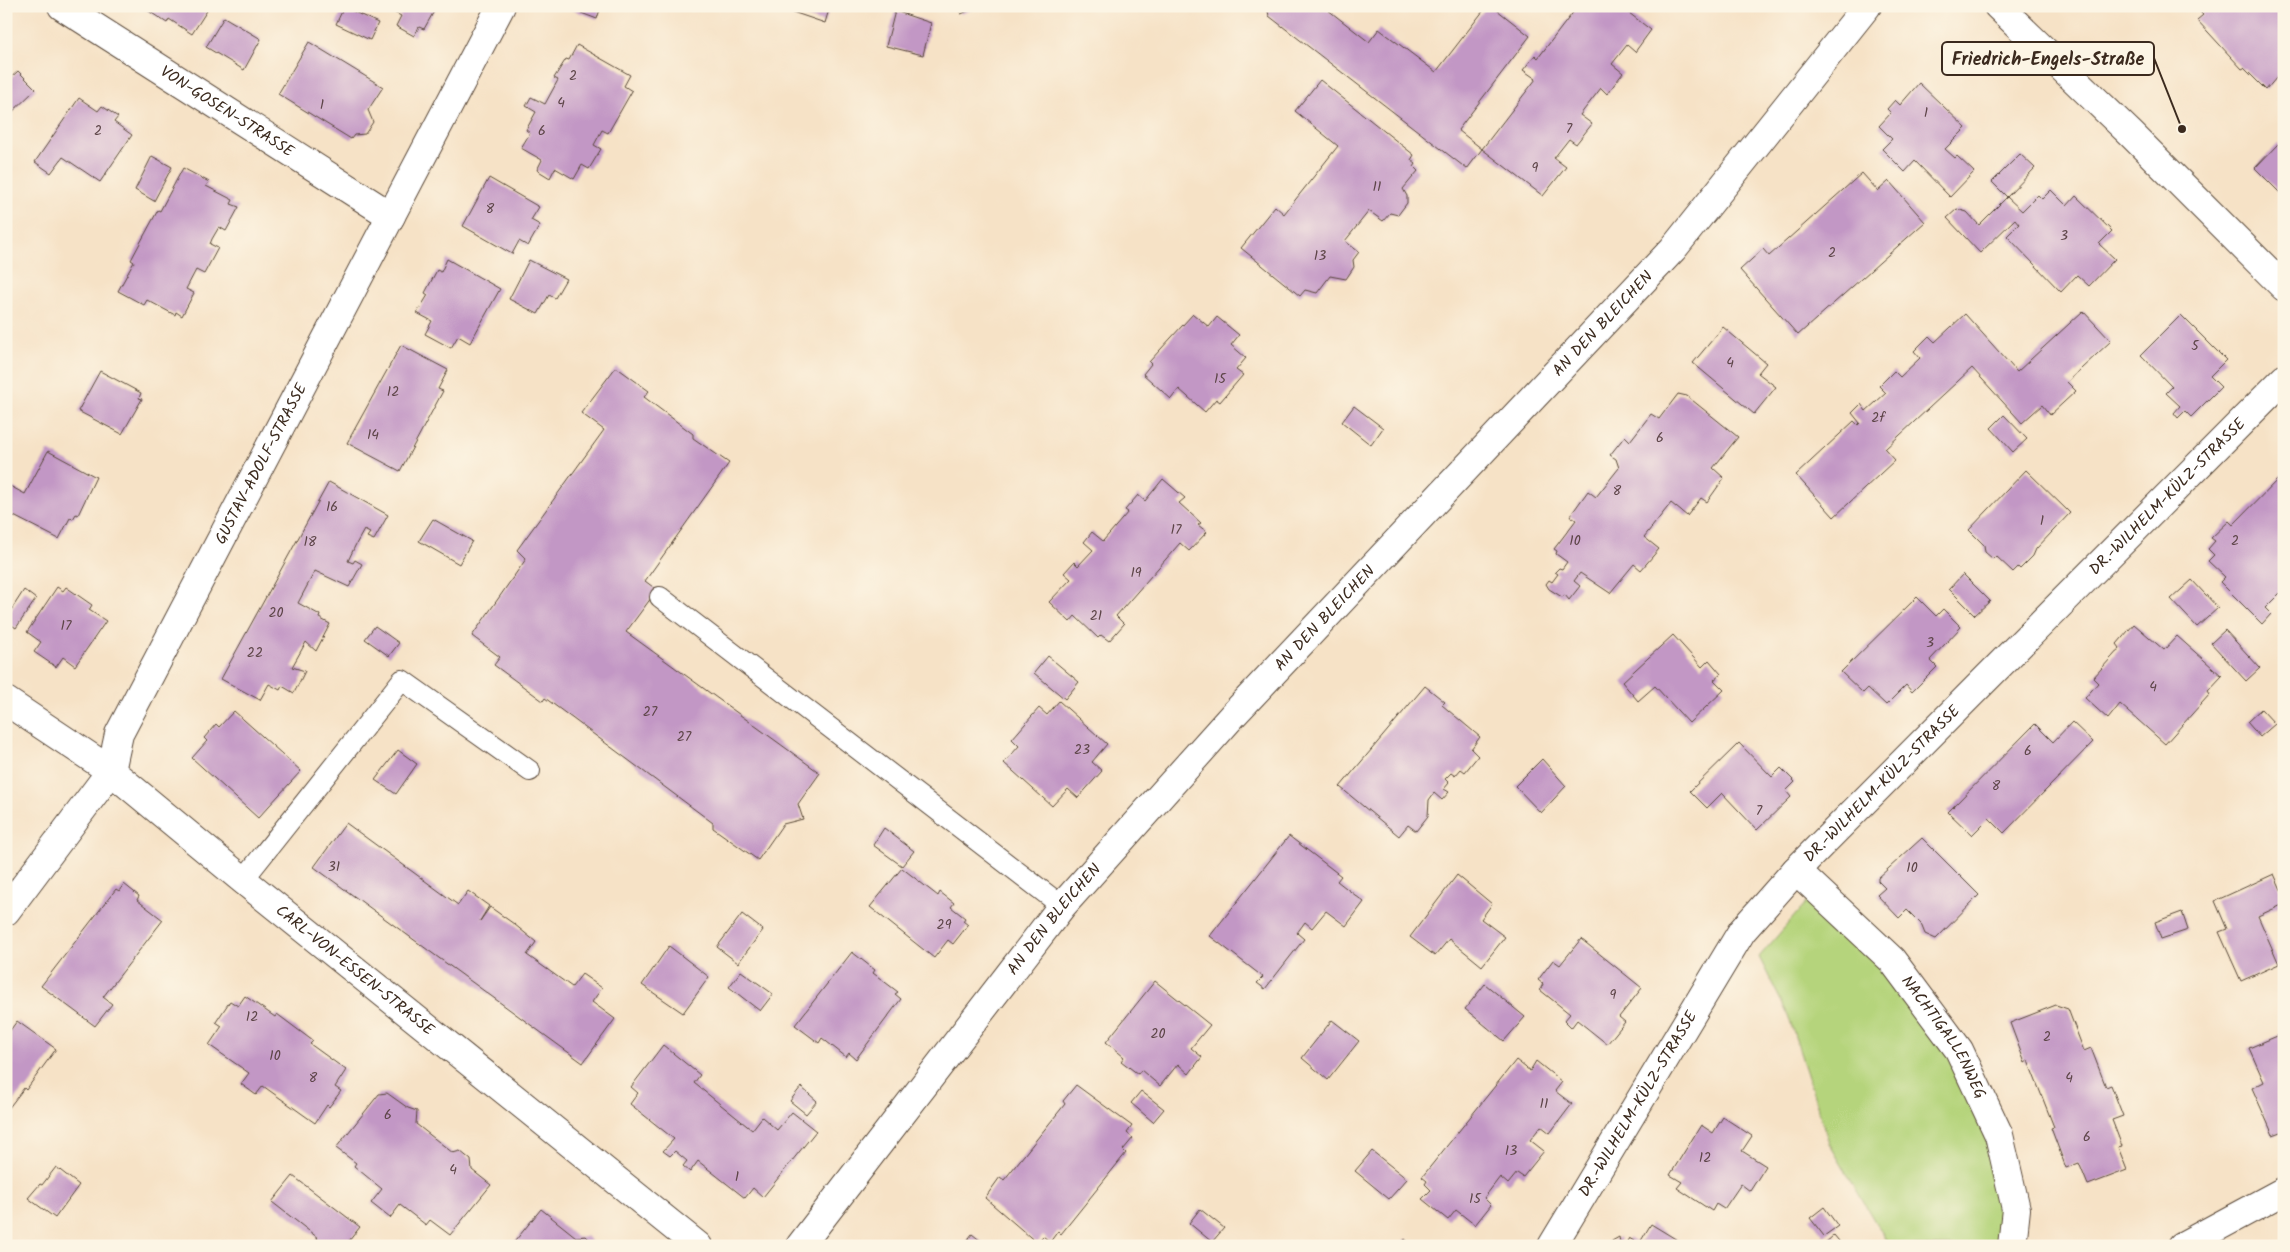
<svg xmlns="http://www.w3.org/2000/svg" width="2290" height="1252" font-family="Kalam,sans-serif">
	<rect width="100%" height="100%" fill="#fcf5e5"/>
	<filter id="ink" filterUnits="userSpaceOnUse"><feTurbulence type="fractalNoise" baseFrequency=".02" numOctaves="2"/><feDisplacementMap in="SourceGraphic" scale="10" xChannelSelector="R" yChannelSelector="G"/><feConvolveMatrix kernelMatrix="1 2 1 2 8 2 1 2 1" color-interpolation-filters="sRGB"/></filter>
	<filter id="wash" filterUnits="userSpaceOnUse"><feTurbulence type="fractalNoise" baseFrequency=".0096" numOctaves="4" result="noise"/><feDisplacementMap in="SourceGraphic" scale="20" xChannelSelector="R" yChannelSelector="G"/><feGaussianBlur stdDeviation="1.12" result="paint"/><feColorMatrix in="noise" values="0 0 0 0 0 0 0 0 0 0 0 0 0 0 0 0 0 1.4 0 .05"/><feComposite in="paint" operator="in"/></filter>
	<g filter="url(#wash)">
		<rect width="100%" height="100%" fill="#f6e2c6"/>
		<polygon fill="#b5d47b" stroke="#787f4c" points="1812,896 1888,962 1955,1052 1995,1135 2007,1246 1892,1246 1878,1227 1829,1143 1788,1015 1759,957"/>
		<g id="blocks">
			<g fill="#c297c5">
				<polygon points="141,6 210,6 192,34 169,19 167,23"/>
				<polygon points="382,6 437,6 424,29 419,27 414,36 396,26 401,16"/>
				<polygon points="569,6 601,6 597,19 568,8"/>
				<polygon points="775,6 830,6 825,23"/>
				<polygon points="958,6 980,6 961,14"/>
				<polygon points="1267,6 1323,6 1369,42 1379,29 1436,72 1487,6 1492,6 1530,36 1458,130 1482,149 1467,169 1269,16"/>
				<polygon points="1578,6 1620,6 1651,30 1635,52 1627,45 1612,64 1623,73 1607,94 1601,88 1580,115 1592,124 1576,144 1569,139 1554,158 1566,167 1543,196 1482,149 1536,79 1523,70 1535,55 1538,58"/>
				<polygon points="2199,6 2277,6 2284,13 2284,84 2277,77 2266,90 2244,68 2242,69 2197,20 2203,15 2197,9"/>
				<polygon points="344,7 378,23 370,40 336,24"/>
				<polygon points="895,11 931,23 923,55 886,46"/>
				<polygon points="224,17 261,39 244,70 206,47"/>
				<polygon points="309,42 383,87 368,110 373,122 365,134 354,135 351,139 278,94"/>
				<polygon points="577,45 630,75 624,86 632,91 608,133 602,130 594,145 601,149 589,169 582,165 574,179 555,168 550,178 537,170 542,160 521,148 530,133 526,130 536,112 526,106 531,97 545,104 558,80 554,78 566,59 569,60"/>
				<polygon points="18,71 36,89 6,118 6,82"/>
				<polygon points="1320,80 1414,155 1411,160 1416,164 1414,167 1418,171 1403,189 1407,196 1407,203 1398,215 1390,213 1383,221 1369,211 1345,241 1359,252 1353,260 1354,267 1346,279 1330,276 1317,293 1305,290 1300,296 1241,248 1275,206 1284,214 1338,146 1295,111"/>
				<polygon points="1919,83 1966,128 1945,149 1955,158 1957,156 1974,172 1950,197 1915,161 1905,172 1882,149 1892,139 1879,126 1891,113 1887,109 1895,100 1900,105"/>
				<polygon points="79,98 98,111 102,106 118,117 114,122 132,135 100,182 63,157 51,173 35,162"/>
				<polygon points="2278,144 2284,149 2284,197 2255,168"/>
				<polygon points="2020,154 2035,168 2007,197 1992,182"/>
				<polygon points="152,156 172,167 154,201 135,190"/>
				<polygon points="183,168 209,182 206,186 233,200 231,204 239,207 226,231 219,227 212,239 210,244 218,248 204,274 196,270 186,289 194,293 182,316 176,312 175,315 147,300 144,305 118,291 134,262 131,260 139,245 158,210 160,211"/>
				<polygon points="1862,173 1878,191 1889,181 1925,222 1798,335 1740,270 1763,249 1769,256"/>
				<polygon points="489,178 539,207 531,220 540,225 528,246 519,241 512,254 463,226"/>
				<polygon points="2051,190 2067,206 2076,196 2112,231 2099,244 2115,259 2089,286 2077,275 2061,292 2007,236 2019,224 2015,219 1980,253 1947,218 1957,209 1967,212 1979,225 2007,197 2022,211 2038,195 2042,199"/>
				<polygon points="447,259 500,289 470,343 458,336 451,348 425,334 432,321 417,313 428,295 425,293 437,270 441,272"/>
				<polygon points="529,260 566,279 555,298 549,295 538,314 509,299"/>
				<polygon points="2083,311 2111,341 2067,382 2076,391 2050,415 2042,405 2022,423 1972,368 1885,449 1895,460 1834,517 1796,475 1854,421 1858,425 1860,423 1852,413 1861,404 1866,411 1886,393 1879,386 1894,371 1900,377 1920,358 1914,351 1929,336 1935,342 1965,314 2017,372"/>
				<polygon points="1193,314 1209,327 1217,317 1239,335 1231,345 1246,358 1236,370 1243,375 1220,402 1216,399 1205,412 1179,389 1171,399 1143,374 1151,364 1149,362"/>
				<polygon points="2181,315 2226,360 2210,376 2221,387 2191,417 2185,411 2178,418 2174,413 2180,406 2166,393 2172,387 2141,355"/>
				<polygon points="1723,327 1766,363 1758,373 1776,387 1754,414 1693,363"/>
				<polygon points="401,345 448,370 438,389 443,391 400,471 347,443"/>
				<polygon points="616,367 649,391 644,397 693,434 693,438 729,463 645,581 657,590 626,632 820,773 798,804 803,819 783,824 758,860 713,828 713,823 545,698 543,701 494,665 500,657 472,636 526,559 517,550 604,430 581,413"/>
				<polygon points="100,371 141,393 139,398 142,399 122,434 78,411"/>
				<polygon points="1678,394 1687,396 1738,437 1713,468 1724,478 1707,502 1701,498 1687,516 1671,503 1644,537 1659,549 1641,570 1634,564 1610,593 1580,573 1574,581 1580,586 1569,600 1565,595 1562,597 1549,589 1546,584 1549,580 1552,582 1558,574 1555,572 1559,568 1562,569 1567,562 1556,554 1557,551 1554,549 1576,520 1570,516 1588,491 1596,497 1619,468 1616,459 1610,455 1625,436 1630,441 1651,414 1659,419"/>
				<polygon points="1354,406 1383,428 1371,445 1342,422"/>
				<polygon points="2004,415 2027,439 2013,452 1991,428"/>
				<polygon points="48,451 96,477 78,515 76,514 73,519 70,518 59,539 6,512 6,492 10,486 25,494"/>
				<polygon points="2026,470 2070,513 2036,549 2033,556 2020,569 2018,567 2013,572 1996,556 1993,559 1985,552 1984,545 1969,530"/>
				<polygon points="2284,473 2284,589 2265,608 2271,614 2262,624 2220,582 2225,577 2208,561 2214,555 2208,549 2215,541 2211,538 2229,521 2233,525"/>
				<polygon points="1163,479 1185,498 1179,503 1201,523 1198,525 1207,532 1189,551 1180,543 1116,616 1124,624 1109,641 1101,635 1098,638 1075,616 1070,622 1049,602 1071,579 1064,573 1074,562 1078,566 1093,550 1084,542 1092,532 1103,541 1128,512 1125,510 1138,495 1145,501"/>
				<polygon points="329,482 388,515 374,540 367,537 370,533 364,530 355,546 348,561 353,563 355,560 362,564 349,587 315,571 298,603 320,615 319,618 330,624 316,651 306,642 292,667 305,671 294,693 282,686 280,690 269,684 260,700 221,679"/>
				<polygon points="433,519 472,541 459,564 419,541"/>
				<polygon points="1963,574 1990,601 1975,615 1949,589"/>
				<polygon points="2192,580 2218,608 2197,627 2171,599"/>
				<polygon points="57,587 63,591 66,587 92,605 89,610 106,621 75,666 63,657 56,667 34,652 41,642 27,632"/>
				<polygon points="24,590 36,599 16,628 6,621 6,618"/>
				<polygon points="1917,597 1936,616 1943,609 1961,627 1930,660 1937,667 1912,692 1906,685 1886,705 1868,688 1863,693 1841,672"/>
				<polygon points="2134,624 2164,650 2177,636 2222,676 2208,691 2210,694 2165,744 2120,704 2108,719 2085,698 2098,683 2093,678 2120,648 2117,644"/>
				<polygon points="375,626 399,643 389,656 365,639"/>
				<polygon points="2225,630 2260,668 2246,681 2211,643"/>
				<polygon points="1673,635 1702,667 1709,660 1721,674 1714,680 1724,690 1689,723 1655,686 1638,701 1622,682"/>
				<polygon points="1048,656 1079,682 1065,699 1034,673"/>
				<polygon points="1425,686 1445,702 1442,705 1480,737 1471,749 1478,756 1465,772 1461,769 1455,776 1451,773 1445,779 1449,783 1444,789 1449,792 1442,800 1434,793 1429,800 1428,816 1416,831 1408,825 1399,836 1340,787"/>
				<polygon points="1059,701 1107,744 1092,762 1102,771 1078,798 1068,789 1052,806 1004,763 1019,746 1012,739 1039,708 1047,715"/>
				<polygon points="2261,709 2275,724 2260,737 2247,722"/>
				<polygon points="234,711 301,771 258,818 192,758 207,741 204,738 216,724 219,727"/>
				<polygon points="2072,722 2093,742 2004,833 1989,818 1972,835 1948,812 2035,724 2053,742"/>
				<polygon points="1739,743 1772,777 1781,768 1795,782 1786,791 1791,797 1757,830 1722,793 1707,808 1690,791"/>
				<polygon points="398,750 417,764 396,794 375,780"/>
				<polygon points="1542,759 1566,786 1541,813 1515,786"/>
				<polygon points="346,823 458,905 468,891 489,906 480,921 490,907 514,924 536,942 527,955 572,987 582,974 602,988 592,1002 615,1019 583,1063 314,867"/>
				<polygon points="884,828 914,851 902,866 873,845"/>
				<polygon points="1289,836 1341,876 1337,881 1364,902 1346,926 1326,911 1312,928 1305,922 1297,933 1304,939 1265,989 1257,983 1263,977 1210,936"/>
				<polygon points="1922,838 1979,895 1936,939 1925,934 1921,924 1907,910 1899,918 1877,895 1885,888 1878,881 1878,878"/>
				<polygon points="902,868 938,896 940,892 954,903 951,907 965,918 963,921 968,925 953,944 948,940 934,958 870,907"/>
				<polygon points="2274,874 2284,896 2284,904 2258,916 2279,964 2241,981 2219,932 2227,929 2215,901"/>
				<polygon points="1457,875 1492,904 1481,919 1505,937 1482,966 1449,939 1435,956 1410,937"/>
				<polygon points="124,884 139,896 137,900 163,920 103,997 112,1004 95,1026 41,986 116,889 119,891"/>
				<polygon points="2182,912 2188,930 2161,939 2155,922"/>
				<polygon points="742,914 763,930 738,963 717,947"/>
				<polygon points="1581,939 1642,988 1619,1017 1625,1022 1607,1044 1577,1020 1571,1028 1564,1021 1570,1014 1540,990 1543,984 1538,980 1553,960 1560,965"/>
				<polygon points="669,946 709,977 683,1013 642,985"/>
				<polygon points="852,952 875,970 873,973 898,992 895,994 901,999 856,1059 849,1053 846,1057 822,1038 819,1043 795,1025"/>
				<polygon points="741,971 773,994 760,1011 729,987"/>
				<polygon points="1155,981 1210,1025 1191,1048 1202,1057 1189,1074 1178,1064 1160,1086 1141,1070 1138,1074 1121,1061 1124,1057 1106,1042"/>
				<polygon points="1485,984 1525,1017 1504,1041 1465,1009"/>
				<polygon points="245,996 275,1017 277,1014 313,1041 310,1044 346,1070 335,1087 341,1091 329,1107 327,1105 315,1123 263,1086 256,1095 241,1084 249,1073 209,1045 222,1026 216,1022 230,1001 238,1006"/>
				<polygon points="2056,1005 2068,1009 2084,1051 2091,1048 2106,1087 2111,1085 2123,1116 2112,1120 2122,1146 2118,1147 2127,1170 2088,1185 2079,1163 2066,1168 2051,1128 2054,1127 2028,1061 2025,1063 2010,1023"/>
				<polygon points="1332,1020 1359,1041 1328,1080 1302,1058"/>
				<polygon points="17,1021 56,1049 26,1090 24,1088 8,1109 6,1107 6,1036"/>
				<polygon points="2282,1034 2284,1131 2273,1135 2252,1088 2264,1082 2249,1048"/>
				<polygon points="663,1045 700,1075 694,1083 752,1130 762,1117 777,1130 792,1112 816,1131 763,1197 753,1188 745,1198 698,1161 690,1172 683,1166 687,1161 675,1151 670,1156 663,1151 674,1139 630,1104 638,1093 631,1087"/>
				<polygon points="1516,1060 1530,1071 1536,1061 1562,1082 1555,1091 1572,1104 1550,1133 1541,1126 1530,1140 1544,1151 1523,1177 1517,1173 1508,1184 1500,1177 1484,1198 1491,1205 1475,1225 1456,1210 1448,1220 1422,1199 1431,1190 1425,1184 1427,1181 1422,1177"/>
				<polygon points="1076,1085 1132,1126 1127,1133 1133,1138 1123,1150 1126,1153 1061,1234 1058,1231 1050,1242 1043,1236 1037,1243 985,1198 1000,1177 1004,1180 1065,1104 1063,1101"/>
				<polygon points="801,1087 817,1101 806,1114 790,1101"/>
				<polygon points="1141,1091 1164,1109 1153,1122 1131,1103"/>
				<polygon points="387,1093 408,1108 417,1111 416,1124 453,1153 460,1151 471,1160 472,1170 491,1185 450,1235 430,1220 426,1225 400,1205 390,1218 371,1203 382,1189 354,1166 356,1163 336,1148 379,1094"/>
				<polygon points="1723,1117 1752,1136 1742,1151 1766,1166 1750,1191 1741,1184 1724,1209 1716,1204 1712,1211 1677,1188 1682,1182 1670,1175 1701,1125 1713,1133"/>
				<polygon points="1372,1151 1407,1179 1389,1199 1355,1171"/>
				<polygon points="56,1167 79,1185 55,1218 28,1198 40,1184 42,1185"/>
				<polygon points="293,1176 360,1227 345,1246 312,1246 318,1238 272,1202"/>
				<polygon points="1824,1207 1838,1226 1824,1236 1810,1218"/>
				<polygon points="541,1209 576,1237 586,1236 591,1241 592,1246 511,1246"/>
				<polygon points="1200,1209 1224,1228 1212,1242 1189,1223"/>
				<polygon points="1651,1224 1687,1246 1609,1246 1612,1241 1619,1237 1620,1242 1625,1245 1629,1238 1639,1244"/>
				<polygon points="972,1234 987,1246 963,1246"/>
				<polygon points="1834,1235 1843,1246 1822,1246"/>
				<polygon points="1405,1239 1413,1246 1399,1246"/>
				<polygon points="223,1240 231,1246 219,1246"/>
			</g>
		</g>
	</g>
	<g filter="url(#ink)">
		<use href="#blocks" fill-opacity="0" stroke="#574637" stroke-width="1"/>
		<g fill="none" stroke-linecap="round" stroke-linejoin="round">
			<g stroke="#574637" stroke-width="22">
				<g id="service">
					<polyline points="660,597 1062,906"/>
					<polyline points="243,880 402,680 530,771"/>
				</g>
			</g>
			<g stroke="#574637" stroke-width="30">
				<g id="minor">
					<path id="s1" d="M62 6 391 216"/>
					<path id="s2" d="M6 701 111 771 243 880 698 1246"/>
					<path id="s3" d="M1796 870 1892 960 1959 1050 1999 1135 2016 1209 2012 1246"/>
					<path id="s4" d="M6 911 111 771 119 734 501 6"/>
					<path id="s5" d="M800 1246 1062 906 1234 714 1673 249 1867 6"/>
					<path id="s6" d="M1552 1246 1742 931 1796 870 2284 379"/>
					<polyline points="2182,1246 2284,1191"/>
				</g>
			</g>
			<g stroke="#574637" stroke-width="30">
				<polyline id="secondary" points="1998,6 2132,135 2284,287"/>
			</g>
			<use href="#service" stroke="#fff" stroke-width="20"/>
			<use href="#minor" stroke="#fff" stroke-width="28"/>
			<use href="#secondary" stroke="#fff" stroke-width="28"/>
		</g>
	</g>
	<g text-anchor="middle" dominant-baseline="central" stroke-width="4" stroke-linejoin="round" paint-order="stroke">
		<g font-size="14" fill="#5d4548">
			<text x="573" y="76">2</text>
			<text x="561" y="103">4</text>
			<text x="322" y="105">1</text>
			<text x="1926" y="113">1</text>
			<text x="1569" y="129">7</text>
			<text x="98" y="131">2</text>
			<text x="542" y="131">6</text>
			<text x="1535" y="168">9</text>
			<text x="1377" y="187">11</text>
			<text x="490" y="209">8</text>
			<text x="2064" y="236">3</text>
			<text x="1832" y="253">2</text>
			<text x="1320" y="256">13</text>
			<text x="2195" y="346">5</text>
			<text x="1730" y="363">4</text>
			<text x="1220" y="379">15</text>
			<text x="393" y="392">12</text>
			<text x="1878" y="418">2f</text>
			<text x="373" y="435">14</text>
			<text x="1660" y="438">6</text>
			<text x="1617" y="491">8</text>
			<text x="332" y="507">16</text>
			<text x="2042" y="521">1</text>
			<text x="1176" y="530">17</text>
			<text x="1575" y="541">10</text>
			<text x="2235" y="541">2</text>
			<text x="310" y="542">18</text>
			<text x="1136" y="573">19</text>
			<text x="276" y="613">20</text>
			<text x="1096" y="616">21</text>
			<text x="66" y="626">17</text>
			<text x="1930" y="643">3</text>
			<text x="255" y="653">22</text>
			<text x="2153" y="687">4</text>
			<text x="650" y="712">27</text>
			<text x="684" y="737">27</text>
			<text x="1082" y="750">23</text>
			<text x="2028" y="751">6</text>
			<text x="1996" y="786">8</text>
			<text x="1759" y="811">7</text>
			<text x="334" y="867">31</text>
			<text x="1912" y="868">10</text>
			<text x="944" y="925">29</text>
			<text x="1613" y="995">9</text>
			<text x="252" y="1017">12</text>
			<text x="1158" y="1034">20</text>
			<text x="2047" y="1037">2</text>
			<text x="275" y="1056">10</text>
			<text x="313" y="1078">8</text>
			<text x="2069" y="1078">4</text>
			<text x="1544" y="1104">11</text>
			<text x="388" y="1115">6</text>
			<text x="2087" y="1137">6</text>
			<text x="1511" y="1151">13</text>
			<text x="1705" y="1158">12</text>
			<text x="453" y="1170">4</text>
			<text x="737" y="1177">1</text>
			<text x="1475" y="1199">15</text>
		</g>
		<g font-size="16" fill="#3b2a1e" stroke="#fcf5e5">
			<text stroke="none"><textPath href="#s1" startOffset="196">VON-GOSEN-STRASSE</textPath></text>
			<text stroke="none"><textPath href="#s5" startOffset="1224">AN DEN BLEICHEN</textPath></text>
			<text stroke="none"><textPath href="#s4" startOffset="518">GUSTAV-ADOLF-STRASSE</textPath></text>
			<text stroke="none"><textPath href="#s6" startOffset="976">DR.-WILHELM-KÜLZ-STRASSE</textPath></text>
			<text stroke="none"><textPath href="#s5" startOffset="819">AN DEN BLEICHEN</textPath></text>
			<text stroke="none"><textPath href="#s6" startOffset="571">DR.-WILHELM-KÜLZ-STRASSE</textPath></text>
			<text stroke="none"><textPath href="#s5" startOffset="414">AN DEN BLEICHEN</textPath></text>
			<text stroke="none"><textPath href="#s2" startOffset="441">CARL-VON-ESSEN-STRASSE</textPath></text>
			<text stroke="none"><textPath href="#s3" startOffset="225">NACHTIGALLENWEG</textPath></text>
			<text stroke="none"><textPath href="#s6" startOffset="166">DR.-WILHELM-KÜLZ-STRASSE</textPath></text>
		</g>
	</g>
	<path fill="none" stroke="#3b2a1e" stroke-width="2" d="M2182 129L2154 58"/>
	<circle fill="#3b2a1e" stroke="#fcf5e5" stroke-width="2" cx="2182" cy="129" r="5"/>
	<rect fill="#fcf5e5" stroke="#3b2a1e" stroke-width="2" x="1942" y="42" width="212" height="33" rx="5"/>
	<g font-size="18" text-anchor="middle" font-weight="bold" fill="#3b2a1e">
		<text x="2048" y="65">Friedrich-Engels-Straße</text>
	</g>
	<rect width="2290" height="1252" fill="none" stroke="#fcf5e5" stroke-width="25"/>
</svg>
